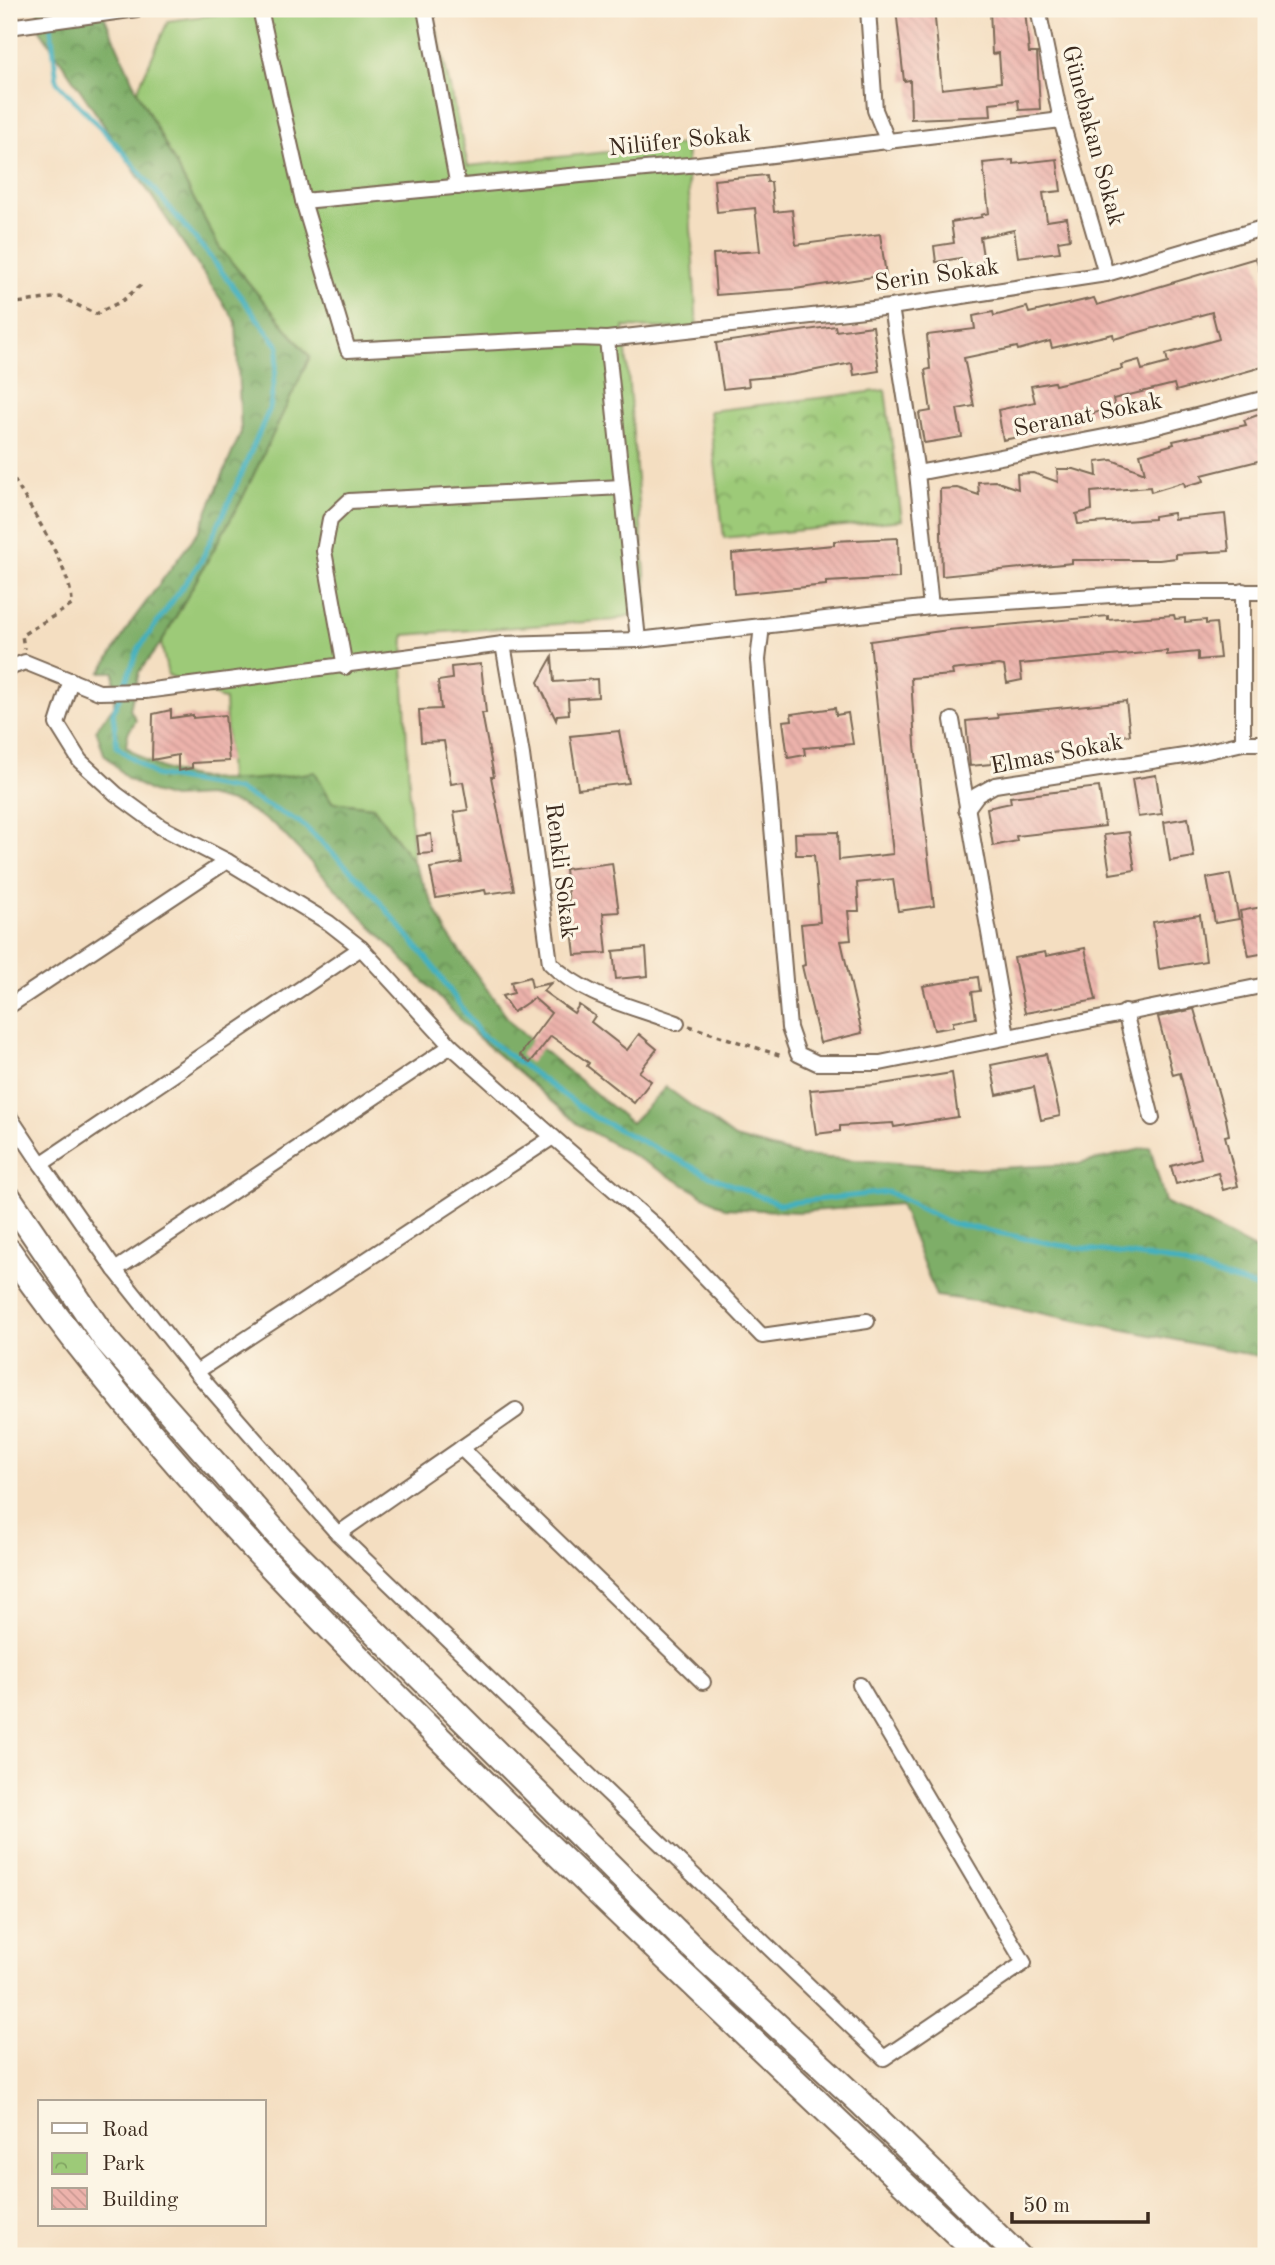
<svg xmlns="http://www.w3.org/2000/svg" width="1275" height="2265" font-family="'Old Standard TT',serif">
	<defs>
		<pattern id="forest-crowns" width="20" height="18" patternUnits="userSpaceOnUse" patternTransform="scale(1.75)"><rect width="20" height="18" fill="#7eae68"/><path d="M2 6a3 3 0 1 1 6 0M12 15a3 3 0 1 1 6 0" fill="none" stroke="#688e55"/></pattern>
		<pattern id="park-crowns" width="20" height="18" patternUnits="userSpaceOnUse" patternTransform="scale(1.75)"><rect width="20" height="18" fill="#9dca78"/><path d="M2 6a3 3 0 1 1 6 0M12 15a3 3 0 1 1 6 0" fill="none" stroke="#81a462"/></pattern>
		<pattern id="building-back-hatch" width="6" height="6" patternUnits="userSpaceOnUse" patternTransform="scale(1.75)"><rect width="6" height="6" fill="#ecb2ab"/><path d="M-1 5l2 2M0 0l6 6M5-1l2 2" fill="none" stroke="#cb9993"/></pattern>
	</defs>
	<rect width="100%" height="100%" fill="#fcf5e5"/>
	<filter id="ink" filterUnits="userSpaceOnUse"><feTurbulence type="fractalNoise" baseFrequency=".0143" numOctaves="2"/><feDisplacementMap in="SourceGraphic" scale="14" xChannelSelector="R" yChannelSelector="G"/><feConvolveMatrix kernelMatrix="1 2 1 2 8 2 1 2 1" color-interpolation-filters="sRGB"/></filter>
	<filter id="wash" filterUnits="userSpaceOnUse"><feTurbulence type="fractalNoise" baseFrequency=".00686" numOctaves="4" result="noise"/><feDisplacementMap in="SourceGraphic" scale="28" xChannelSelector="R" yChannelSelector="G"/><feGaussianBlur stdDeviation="1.57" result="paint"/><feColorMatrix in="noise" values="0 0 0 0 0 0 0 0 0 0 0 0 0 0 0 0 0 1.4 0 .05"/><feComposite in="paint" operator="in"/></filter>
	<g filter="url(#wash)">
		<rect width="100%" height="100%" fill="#f4dec1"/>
		<polygon fill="#9dca78" stroke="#6c7a4b" stroke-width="2" points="255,9 432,9 468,166 686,144 697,329 624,327 648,609 615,620 404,635 403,664 413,862 373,807 332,802 270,780 229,780 225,700 168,675 161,643 242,499 309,357 219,247 137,91 168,21"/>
		<path fill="url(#forest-crowns)" stroke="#5c6c43" stroke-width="2" d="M38 9H101L137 91 219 247 310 357 242 499 161 643 139 672 130 709 136 720 128 733 126 746C177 791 253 782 315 772L332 802 373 807 413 862 448 935 512 1024 631 1123 666 1087 735 1138 801 1156 979 1169 1079 1164 1150 1147 1165 1202 1266 1255V1358L990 1303 936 1296 900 1204 798 1212 725 1208 578 1124 473 1033 276 826 239 804 207 796 172 798 152 792 128 779 104 754 96 729 114 706V672H101L132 621 200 529 241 432 236 322 38 27Z"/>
		<polygon fill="url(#park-crowns)" stroke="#6c7a4b" stroke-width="2" points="885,390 902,520 724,538 709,411"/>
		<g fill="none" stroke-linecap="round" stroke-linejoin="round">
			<polyline stroke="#42b0bf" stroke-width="5" points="49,9 57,82 117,145 209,255 279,347 270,408 233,493 201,561 139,648 113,713 117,747 155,775 238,790 301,823 366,885 435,969 480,1034 594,1117 708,1175 779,1204 888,1192 950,1223 1058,1245 1168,1260 1266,1290"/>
		</g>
		<g id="blocks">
			<g fill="url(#building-back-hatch)">
				<polygon points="896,9 934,9 942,89 1001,82 999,53 992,54 990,9 1025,9 1029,53 1037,53 1040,109 1019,110 1018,100 990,103 991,116 911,119 910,80 904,81"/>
				<polygon points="1057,159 1061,191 1043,193 1047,221 1067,218 1070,239 1058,241 1060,252 1018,257 1014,230 980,237 984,263 962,266 961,258 936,262 934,246 954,243 951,222 982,217 981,215 989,213 983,163 1013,160 1013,164"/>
				<polygon points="766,175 767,182 771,182 774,212 792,210 796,245 880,234 886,275 795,289 716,295 713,254 760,251 755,208 717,212 714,180"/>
				<polygon points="1256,258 1266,295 1266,366 1176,391 1174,384 1113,399 1115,408 1076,417 1078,425 1003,440 998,410 1035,402 1031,386 1054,382 1055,385 1122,369 1121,365 1139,360 1142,370 1168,363 1166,354 1219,339 1212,312 1114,339 1113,334 1052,348 1050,341 1018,350 1017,347 964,358 974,406 957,409 962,437 924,443 919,413 931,411 925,370 930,369 927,335 975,329 973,316 993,312 994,316 1027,307 1029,313 1094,298 1097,305"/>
				<polygon points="835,326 836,331 873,326 879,371 854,375 852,363 791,375 748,379 749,386 723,389 716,343"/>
				<polygon points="1266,412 1266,459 1202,475 1204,481 1185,486 1184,482 1151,492 1150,487 1091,492 1092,510 1076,514 1078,524 1154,519 1154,516 1173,513 1174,519 1225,514 1229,551 1176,554 1176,558 1159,560 1072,560 1072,563 942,576 940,489 957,488 979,495 978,482 995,481 1018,489 1017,474 1033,473 1058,482 1057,469 1074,469 1097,476 1096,462 1112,460 1145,473 1140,454 1174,444 1173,441 1246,425 1244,420"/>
				<polygon points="898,538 899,578 826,582 826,585 734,594 732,554 834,545 834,541"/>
				<polygon points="1174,615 1175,619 1185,618 1185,622 1206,620 1206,624 1216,623 1220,658 1198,660 1198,652 1167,655 1167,651 1020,664 1022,680 1007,683 1004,666 999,665 952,670 953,675 911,678 915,745 934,906 898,911 893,879 857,883 859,911 848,911 851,940 841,941 862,1033 820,1043 802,966 805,965 801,924 820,922 817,885 814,855 796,855 795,833 838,832 839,860 893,854 870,641 948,630 1108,616 1108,620"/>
				<polygon points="552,657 554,682 597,679 598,697 568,699 569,714 557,715 556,720 538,682"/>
				<polygon points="481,664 486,713 482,713 494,777 491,777 514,890 486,894 485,890 436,898 430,868 462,863 454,812 468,810 463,782 451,784 444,741 421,742 419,710 441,709 438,681 452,679 451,667"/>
				<polygon points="1126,701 1130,735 1109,737 1111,748 991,758 991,764 970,766 966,721 998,718 997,714"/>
				<polygon points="835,708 836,715 848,713 853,744 804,748 805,755 788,758 783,721 792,720 791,714"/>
				<polygon points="171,710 171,718 193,715 193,718 225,715 229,761 192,763 192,768 178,771 178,755 152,760 153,714"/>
				<polygon points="619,731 629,783 578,789 570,736"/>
				<polygon points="1156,775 1162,814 1138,817 1132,779"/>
				<polygon points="1099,787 1105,826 1016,836 1017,841 993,846 987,808 1011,803 1010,797"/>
				<polygon points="1188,818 1194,857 1170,861 1164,822"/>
				<polygon points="1129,832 1135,870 1110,874 1104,835"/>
				<polygon points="431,834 433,853 419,854 417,836"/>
				<polygon points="612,863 619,912 603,913 607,953 575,955 565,869"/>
				<polygon points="1230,874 1239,919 1215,923 1207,878"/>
				<polygon points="1262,907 1266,953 1249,956 1240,911"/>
				<polygon points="1200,915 1206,961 1159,969 1153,922"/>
				<polygon points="646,948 648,976 616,979 613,951"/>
				<polygon points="1085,948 1096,1000 1025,1013 1014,958 1045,952 1046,956"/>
				<polygon points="530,977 532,987 551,983 543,991 574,1013 579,1005 595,1016 591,1022 627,1050 639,1034 657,1049 639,1072 651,1081 634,1103 587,1066 589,1063 551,1036 530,1063 520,1055 551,1013 534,998 513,1012 502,996 514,993 511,982"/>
				<polygon points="978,977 980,991 972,992 976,1018 953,1022 953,1027 934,1030 923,986"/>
				<polygon points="1194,1009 1226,1119 1229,1135 1225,1136 1238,1186 1223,1190 1218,1173 1176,1184 1171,1166 1201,1158 1180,1073 1173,1075 1158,1017"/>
				<polygon points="1046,1054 1060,1116 1041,1120 1034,1087 997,1095 991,1065"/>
				<polygon points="952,1073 958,1117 894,1127 893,1123 840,1126 840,1131 816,1134 810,1090 876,1085"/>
			</g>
		</g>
	</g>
	<g filter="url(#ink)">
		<use href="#blocks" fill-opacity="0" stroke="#7c6957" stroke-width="2"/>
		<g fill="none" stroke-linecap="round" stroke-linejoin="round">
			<g stroke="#7c6957" stroke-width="18">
				<g id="minor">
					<polyline points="260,9 303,201 348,350 576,338 607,339 891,307 1106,274 1266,227"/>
					<polyline points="425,9 458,187"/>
					<polyline points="868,9 875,110 888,142"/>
					<polyline points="1038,9 1061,120 1106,274"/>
					<polyline points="9,27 137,9"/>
					<polyline points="303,201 699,164 1061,120"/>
					<polyline points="891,307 917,473 931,607"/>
					<polyline points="607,339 638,640"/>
					<polyline points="917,473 1146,429 1266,398"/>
					<polyline points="1243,591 1243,743"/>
					<polyline points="762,626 758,660 789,1028 798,1054 817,1063 880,1063 1266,985"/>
					<path d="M503 644 522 755 550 963C583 997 633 1006 677 1023"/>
					<polyline points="345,667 324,551 330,519 349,501 622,487"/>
					<polyline points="9,668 25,662 99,692 145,691 503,644 638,640 931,607 1156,592 1266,592"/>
					<polyline points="71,680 57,724 80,761 116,794 161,827 227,861 329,923 361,948 451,1046 115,1270"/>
					<polyline points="952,720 1007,1036"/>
					<polyline points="966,810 977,795 995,785 1191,755 1243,743 1266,743"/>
					<polyline points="361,948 41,1164 115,1270 196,1372 553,1137 451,1046"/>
					<polyline points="9,1006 227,861"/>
					<polyline points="1125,1012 1152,1118"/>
					<polyline points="9,1116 41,1164"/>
					<polyline points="553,1137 657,1227 762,1336 867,1321"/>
					<polyline points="196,1372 338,1534 884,2058 1024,1963 860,1685"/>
					<polyline points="461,1448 703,1682"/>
					<polyline points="338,1534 516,1410"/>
				</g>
			</g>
			<g stroke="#7c6957" stroke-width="28">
				<g id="trunk">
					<polyline points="9,1198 105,1339 286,1544 691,1946 860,2102 1018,2256"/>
					<path d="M9 1251C130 1424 277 1577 427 1726 608 1906 795 2080 980 2256"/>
				</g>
			</g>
			<g stroke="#7c6957" stroke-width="3.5" stroke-dasharray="5 5" stroke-linecap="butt">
				<polyline points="9,304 60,297 96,314 122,301 141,285"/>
				<path d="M9 471C27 503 73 571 72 605L22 635 24 649"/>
				<polyline points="689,1026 782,1056"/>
			</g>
			<use href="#minor" stroke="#fff" stroke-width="14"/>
			<use href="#trunk" stroke="#fff" stroke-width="24"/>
		</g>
	</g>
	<g text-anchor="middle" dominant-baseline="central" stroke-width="6" stroke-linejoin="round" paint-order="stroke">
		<g font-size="24" fill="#3b2a1e" stroke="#fcf5e5">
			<text transform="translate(1092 136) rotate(75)">Günebakan Sokak</text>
			<text transform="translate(680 142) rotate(-6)">Nilüfer Sokak</text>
			<text transform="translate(937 276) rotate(-8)">Serin Sokak</text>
			<text transform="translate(1088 416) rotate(-11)">Seranat Sokak</text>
			<text transform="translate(1057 755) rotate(-11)">Elmas Sokak</text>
			<text transform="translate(560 871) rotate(83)">Renkli Sokak</text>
		</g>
	</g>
	<rect width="1275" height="2265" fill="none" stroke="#fcf5e5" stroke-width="35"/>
	<rect x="38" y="2100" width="228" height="126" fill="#fcf5e5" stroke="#afa495" stroke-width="2"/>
	<rect x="52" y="2123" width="35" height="10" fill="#ffffff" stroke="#afa495" stroke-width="2"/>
	<text x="102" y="2136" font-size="21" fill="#3b2a1e">Road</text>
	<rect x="52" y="2153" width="35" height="21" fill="url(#park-crowns)" stroke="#afa495" stroke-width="2"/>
	<text x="102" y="2170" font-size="21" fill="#3b2a1e">Park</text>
	<rect x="52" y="2188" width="35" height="21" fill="url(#building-back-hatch)" stroke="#afa495" stroke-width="2"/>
	<text x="102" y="2206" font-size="21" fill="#3b2a1e">Building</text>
	<path d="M1012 2212v10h136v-10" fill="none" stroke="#3b2a1e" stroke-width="3.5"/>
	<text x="1023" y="2212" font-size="21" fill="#3b2a1e" stroke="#fcf5e5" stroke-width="5" paint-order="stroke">50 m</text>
</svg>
